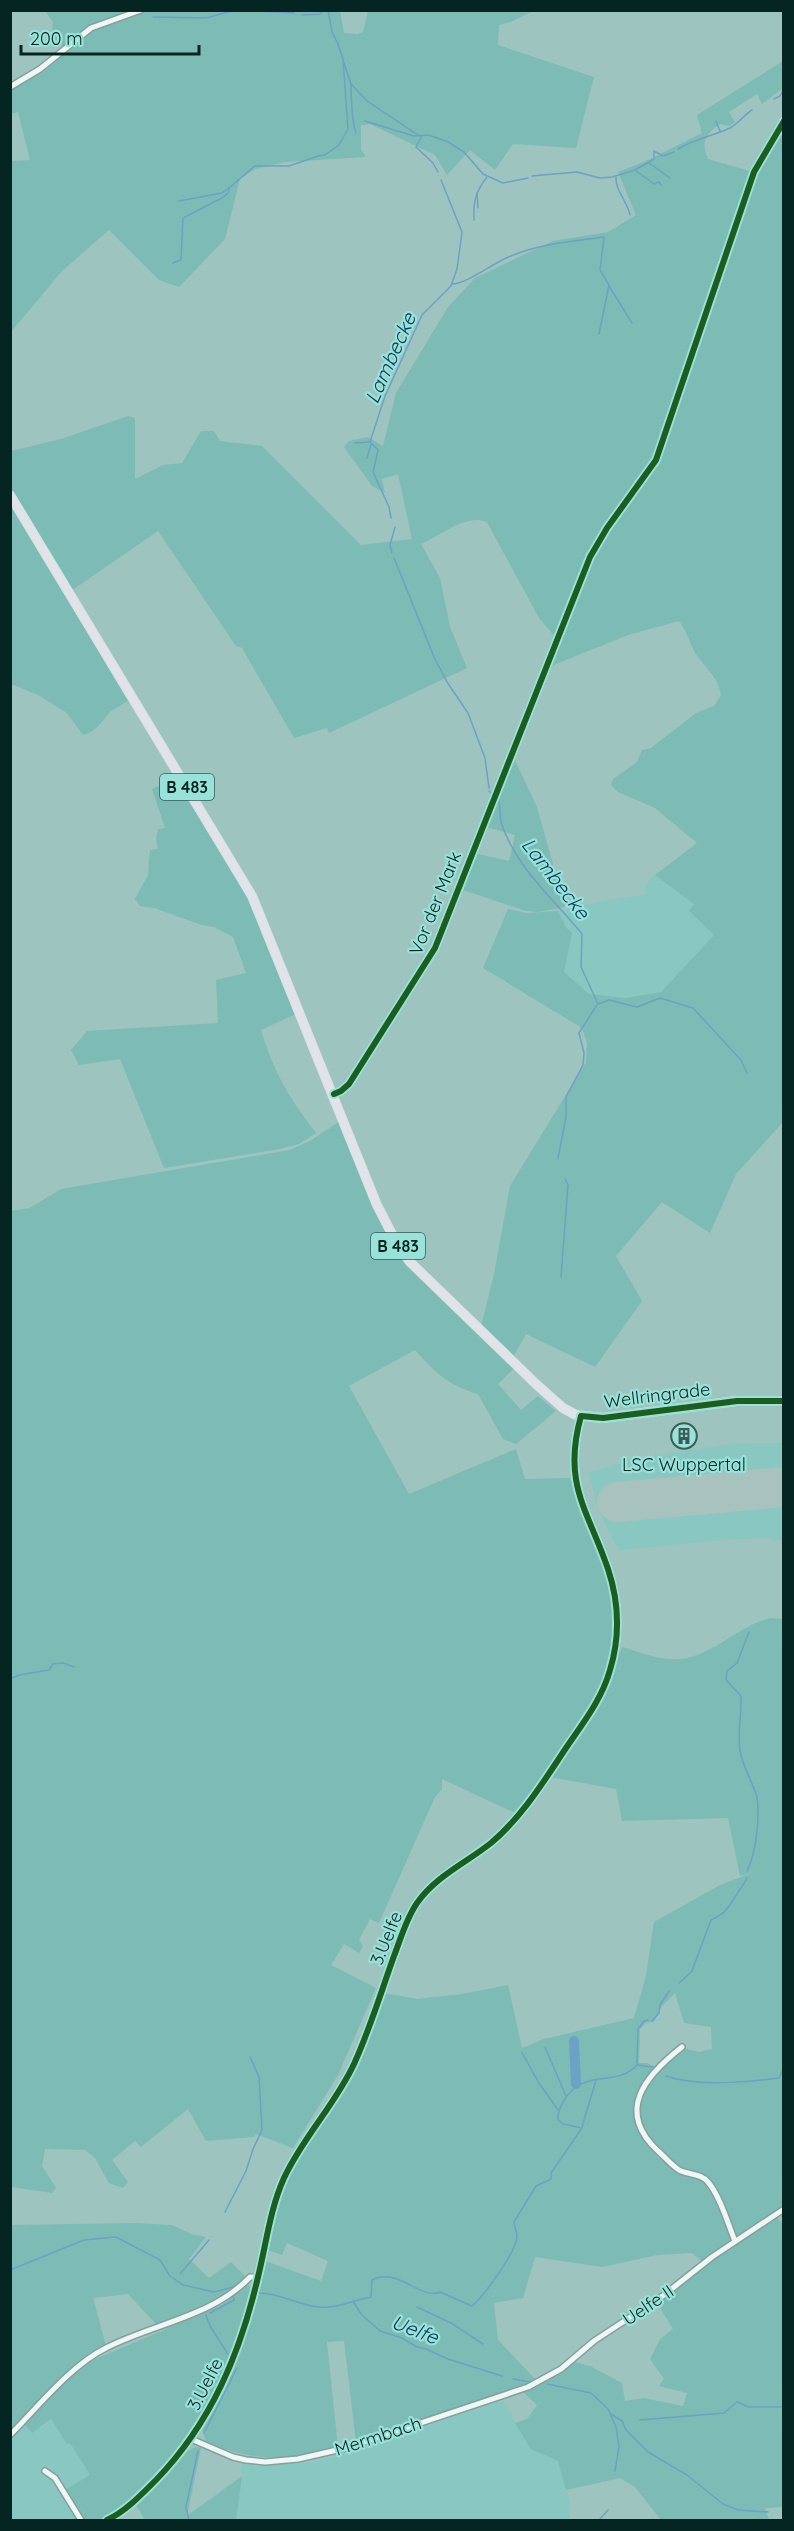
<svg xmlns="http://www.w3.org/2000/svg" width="794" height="2531" font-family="Quicksand,sans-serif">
	<rect width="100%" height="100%" fill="#9dc4bf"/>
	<g fill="#88c8c1">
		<polygon points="655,875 694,904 689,911 714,935 661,992 625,998 588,994 564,972 572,933 566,927 558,911 606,900 645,895 646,883"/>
		<polygon points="767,1443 783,1443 783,1541 769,1538 735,1539 618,1550 597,1507 589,1472 642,1458 677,1452 730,1444"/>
		<polygon points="501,2397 531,2449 558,2461 569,2499 570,2520 236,2520 242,2463 257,2466 313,2462 347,2453 371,2441"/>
		<polygon points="51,2419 68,2444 70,2443 90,2475 65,2490 84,2520 11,2520 11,2437 23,2423 43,2427"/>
	</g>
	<g fill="#7cbcb5">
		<path d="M45 11H340L344 33 358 34 363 32 368 11H533L511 22 499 25 498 45 594 77 576 148 513 144 495 170 470 150 447 175 435 155 370 124 361 125V150L366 157 285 162 255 169 240 179 225 239 179 287 159 280 109 230 62 271 11 332V161L30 160 18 112 11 114V88L65 48C54 40 51 36 53 22Z"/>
		<path d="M783 61V88L762 104 757 94 729 112 735 122 729 126 720 124C706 133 700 143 708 159L753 172 768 156 783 130V1122L736 1174 710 1233 662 1202 616 1256 642 1301 595 1367 526 1334 513 1357 481 1327 494 1274 510 1186 586 1062 587 1043 582 1028 483 968 508 909 526 913 558 911 566 927 572 933 564 972 589 994 625 998 661 992 714 935 689 911 694 904 655 875 697 843 655 808 618 792 611 785 613 779 637 762 642 750 651 748 696 713 714 706 721 695C718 676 704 667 694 651 689 640 686 630 679 621L628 635 546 668 557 639 539 618 487 522C466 513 440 536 421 544L440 578 450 627 467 668 329 733 327 728 294 738 242 648 236 646 158 531 71 591 14 496 11 487V451L61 439 128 416 135 418V479L163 465 182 463 201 431H214L220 441 262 446 361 545 412 539 398 474 382 479 385 493 372 486 344 447 349 441 368 437 383 446 396 393 448 307 475 278 553 241 608 232 636 215 618 172 646 161 702 133 697 115Z"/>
		<path d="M10 503C48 570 90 635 128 701 122 705 115 708 110 712 101 722 96 732 83 735L67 713 38 695 11 684Z"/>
		<polygon points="512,754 537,807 565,907 538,912 526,911 460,889 474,853 509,861 515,835 483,826"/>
		<path d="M176 779 230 861 249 897 298 1013 261 1030C275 1075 288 1096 316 1133L299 1144 280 1149 164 1168 120 1059 79 1065 71 1050 87 1031 218 1023 216 980 246 973 233 937 214 927 202 925 154 908 140 906 135 899 148 875 150 850 158 849 156 838 158 829 165 828 152 789Z"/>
		<path d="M340 1121 396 1246 515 1367 498 1384 521 1410 538 1396 556 1411 516 1444 503 1439 478 1394C446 1384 438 1375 415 1350L349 1386 409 1494 516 1449 525 1479 570 1478C574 1490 576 1502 580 1513 590 1539 603 1563 610 1590 630 1678 563 1748 515 1813L442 1779V1789L435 1797 379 1923 370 1919 359 1940 363 1946 359 1953 344 1944 331 1965 376 1988 338 2075 293 2148 256 2134 254 2137 206 2141 188 2109 141 2147 135 2141 112 2160 128 2182 123 2188 109 2183 95 2158 85 2150 45 2149 42 2166 56 2188 52 2193 11 2187 10 1211 30 1208 61 1189 290 1150 310 1141Z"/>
		<path d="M771 1618 783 1619V2207L736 2239C729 2224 718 2191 708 2180 700 2172 687 2174 678 2168 670 2164 664 2156 658 2149 615 2110 648 2076 683 2048L699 2052 712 2049 711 2027 684 2023 675 1993 662 2006 654 2022 646 2023 640 2029 639 2063H647L657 2068C650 2077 640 2088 636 2099 628 2125 659 2160 679 2171 690 2177 700 2175 709 2184L734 2241 704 2263 692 2253 657 2255 602 2267 535 2257 523 2298 494 2303 498 2340 537 2381 356 2442 344 2341 327 2342 338 2448C288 2460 253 2463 206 2441L202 2429C220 2401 234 2373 244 2342 253 2315 258 2288 265 2261L321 2281 328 2261 287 2243 282 2255 267 2250C274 2218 283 2184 299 2155 316 2124 340 2098 356 2066 367 2043 375 2017 384 1993L417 1999 462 1994 508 1985 522 2048 544 2039 634 2018 646 1976 654 1922 720 1885 754 1872 740 1876 728 1818 622 1821 616 1789 550 1777 596 1708 622 1647C637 1651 653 1658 668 1659 708 1663 734 1626 771 1618Z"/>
		<polygon points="775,2215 784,2226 784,2507 765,2508 769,2520 661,2520 635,2487 620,2478 566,2490 558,2461 531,2449 515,2423 527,2419 537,2405 521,2390 551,2377 574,2362 590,2366 622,2383 625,2401 644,2398 683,2406 687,2393 659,2386 664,2379 650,2359 660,2339 673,2329 656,2301"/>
		<path d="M135 2223 172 2225 191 2234 206 2237 189 2259 209 2278 231 2262 246 2277C227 2304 186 2314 157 2325L128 2294 93 2298 106 2346 87 2357 11 2431V2225Z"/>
		<path d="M248 2285 251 2287C243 2318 236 2350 222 2379 205 2416 139 2512 97 2520 93 2521 88 2520 84 2520L65 2490 90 2475 70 2443 67 2444 51 2419 32 2433 23 2423 76 2372 91 2361 220 2306Z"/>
		<polygon points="195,2447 201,2448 187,2516 242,2476 236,2520 145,2520 136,2505 183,2454"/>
	</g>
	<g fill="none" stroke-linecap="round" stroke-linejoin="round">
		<g stroke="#6ca2c5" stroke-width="1.5">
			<polyline points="243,10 294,13"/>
			<polyline points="302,15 320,14 324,10"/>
			<polyline points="153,17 206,18 235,10"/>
			<polyline points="344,63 351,84 367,101 418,135"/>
			<path d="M351 84C351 96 352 123 356 133"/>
			<polyline points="774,99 780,96 784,89"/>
			<polyline points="365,121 414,136 429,135 448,142 464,152 483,174 503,183 528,178"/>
			<polyline points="716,121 720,131"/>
			<polyline points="422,136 416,147 433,163 438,172"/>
			<path d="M678 149C694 139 713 136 730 128 739 123 744 115 752 110"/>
			<polyline points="649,163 670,178"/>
			<polyline points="636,171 654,184 659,182 661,185"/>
			<polyline points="532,176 577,172 600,178 612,177 635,170 654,159 654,151 663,156 674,152"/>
			<path d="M616 177C615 190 627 201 630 215"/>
			<polyline points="477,194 478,208"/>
			<polyline points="179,201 222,193 229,188"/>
			<path d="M474 220C473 201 476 191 487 177"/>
			<polyline points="173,263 181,260 183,218 222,198 229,192 229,188 255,166 289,166 318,156 325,155 339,145 348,129 343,59 338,44 332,32 328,10"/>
			<path d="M452 284C467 284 494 262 511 256 540 244 572 241 604 237L600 270 609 285 599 334"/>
			<polyline points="609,286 632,323"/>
			<polyline points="355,443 369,442"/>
			<polyline points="367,458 371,444"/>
			<polyline points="391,518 389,507 373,472 378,450 370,442 385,396 422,315 451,286 457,269 462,232 441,180"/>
			<polyline points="392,553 390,545 395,527"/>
			<polyline points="394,558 434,657 447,682 468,713 485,758 489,788"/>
			<polyline points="489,791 491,793"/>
			<path d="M498 797C501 806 499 817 502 825 517 869 554 899 582 934L581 967 598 1004 609 1000 637 1007 660 998 693 1008 741 1060 747 1073"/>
			<polyline points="558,1158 566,1117 566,1097 583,1065 584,1053 579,1033 597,1005"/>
			<polyline points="561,1277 568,1185 565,1179"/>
			<polyline points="10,1679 19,1675 49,1670 53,1664 63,1663 74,1667"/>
			<path d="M747 1871C756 1854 761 1812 756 1794 751 1779 743 1767 740 1751 737 1731 742 1715 741 1696L726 1680 727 1671 737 1663 749 1632"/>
			<path d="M679 1983 692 1971 711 1920C715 1918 721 1915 724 1912 727 1910 745 1882 747 1878"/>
			<polyline points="652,2021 659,2013 660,2005 669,1991"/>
			<polyline points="545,2047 566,2096"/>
			<polyline points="522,2053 539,2083 558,2110"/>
			<polyline points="637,2064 638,2029 644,2021 648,2020"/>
			<polyline points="637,2065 653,2067"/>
			<path d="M666 2076C697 2087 746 2082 779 2078L784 2067"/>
			<polyline points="582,2127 596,2080"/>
			<polyline points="225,2212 246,2171 253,2149 262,2130 259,2077 250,2057"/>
			<polyline points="10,2270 84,2240 116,2237 160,2260 170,2276 183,2285 214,2292 237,2286"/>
			<polyline points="180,2274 209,2240"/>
			<path d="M258 2293C280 2293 298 2305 319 2307 337 2309 353 2300 371 2297L372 2280C397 2266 421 2301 440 2292L472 2306C484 2296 517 2251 517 2236 517 2232 514 2226 514 2222L536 2186 551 2179V2173L582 2128 563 2124 558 2120C557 2113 560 2108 563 2102 582 2067 617 2088 637 2065"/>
			<polyline points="353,2301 361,2314 380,2331 402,2338 417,2347 426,2349 448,2359 502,2376"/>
			<polyline points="417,2307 451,2323 483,2344"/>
			<polyline points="210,2313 234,2300 233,2297"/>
			<polyline points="206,2315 210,2326 228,2354"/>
			<polyline points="513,2379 530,2382"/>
			<polyline points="547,2384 591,2393 608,2409 616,2427 619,2447 615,2471"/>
			<polyline points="611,2414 622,2421 626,2430 648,2452 687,2475 723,2504 738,2510 768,2512"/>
			<polyline points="640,2420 724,2413 737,2402 749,2407 784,2407"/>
			<polyline points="204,2433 237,2368"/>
			<polyline points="189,2520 186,2507 198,2451"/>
			<polyline points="599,2520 608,2510"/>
		</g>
		<polyline stroke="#6ca2c5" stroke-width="10" points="574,2041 576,2084"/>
		<polyline stroke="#a8c2be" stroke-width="40" points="617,1502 784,1487"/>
		<g stroke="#81a19d" stroke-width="8">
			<g id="street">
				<polyline points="10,87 40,69 91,28 141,10"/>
				<path d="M682 2047C645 2076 615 2111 658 2151 665 2157 671 2165 679 2170 688 2175 701 2173 708 2182 720 2196 728 2224 735 2241"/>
				<path d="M10 2435C38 2407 71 2365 106 2348 155 2323 212 2317 250 2277H258"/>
				<polyline points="191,2439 233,2457 246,2460 265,2462 298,2459 346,2448 528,2387 561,2369 594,2341 664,2295 712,2257 784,2209"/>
				<polyline points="45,2471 55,2478 81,2520"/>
			</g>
		</g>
		<g stroke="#81a19d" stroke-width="10">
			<g id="secondary">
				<polyline points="334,1094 341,1091 349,1084 435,948 590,557 607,528 656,460 754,172 784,121"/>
				<path d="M107 2520C126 2511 141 2495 156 2480 211 2423 240 2354 258 2277 266 2245 270 2209 284 2178 303 2137 335 2105 354 2064 370 2029 381 1992 394 1956 401 1938 406 1919 417 1903 436 1876 466 1863 491 1843 522 1817 544 1781 566 1748 583 1723 602 1699 610 1670 620 1637 619 1602 608 1569 588 1510 562 1484 581 1416"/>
			</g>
		</g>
		<g stroke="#d3e4e2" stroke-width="10">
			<polyline id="primary" points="10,495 252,896 377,1205 398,1246 410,1262 536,1384 563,1408 576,1415 603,1418 737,1401 784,1401"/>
		</g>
		<use href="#street" stroke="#f0f6f5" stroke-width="5"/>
		<use href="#secondary" stroke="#f0f6f5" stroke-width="8"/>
		<use href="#primary" stroke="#e1e2ea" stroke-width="8"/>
		<g stroke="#99e2d9" stroke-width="10">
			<g id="cycleway">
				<polyline points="334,1094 341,1091 349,1084 435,948 590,557 607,528 656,460 754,172 784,121"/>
				<path d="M107 2520C126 2511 141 2495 156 2480 211 2423 240 2354 258 2277 266 2245 270 2209 284 2178 303 2137 335 2105 354 2064 370 2029 381 1992 394 1956 401 1938 406 1919 417 1903 436 1876 466 1863 491 1843 522 1817 544 1781 566 1748 583 1723 602 1699 610 1670 620 1637 619 1602 608 1569 588 1510 562 1484 581 1416L603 1418 737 1401H784"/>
			</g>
		</g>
		<use href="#cycleway" stroke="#1b5e20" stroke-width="6"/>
	</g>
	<defs>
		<g id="building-ring" transform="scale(1.35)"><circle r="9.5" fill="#99e2d9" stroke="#3a5d59" stroke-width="1.5"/><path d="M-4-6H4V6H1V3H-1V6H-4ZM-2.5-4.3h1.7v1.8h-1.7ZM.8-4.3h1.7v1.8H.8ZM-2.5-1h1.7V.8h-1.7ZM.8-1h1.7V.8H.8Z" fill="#3a5d59"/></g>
	</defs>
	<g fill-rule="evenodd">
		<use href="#building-ring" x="684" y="1436"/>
	</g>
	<g text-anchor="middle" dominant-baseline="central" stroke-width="4.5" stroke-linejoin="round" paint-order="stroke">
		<g fill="#99e2d9" stroke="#315e59" stroke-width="1.5">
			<rect x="160" y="774" width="54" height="26" rx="4.5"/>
			<rect x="371" y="1233" width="54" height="26" rx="4.5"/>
		</g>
		<g font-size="16" font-weight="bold" fill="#052522">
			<text x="187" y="787">B 483</text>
			<text x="398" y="1246">B 483</text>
		</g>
		<g font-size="18" fill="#052522" stroke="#99e2d9">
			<text transform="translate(435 903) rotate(-68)">Vor der Mark</text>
			<text transform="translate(657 1395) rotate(-7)">Wellringrade</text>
			<text transform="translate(386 1938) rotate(-68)">3.Uelfe</text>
			<text transform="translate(648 2305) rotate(-34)">Uelfe II</text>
			<text transform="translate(205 2384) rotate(-63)">3.Uelfe</text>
			<text transform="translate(378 2436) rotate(-18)">Mermbach</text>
		</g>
		<g font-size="18" fill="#052522" stroke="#99e2d9">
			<text x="684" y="1464">LSC Wuppertal</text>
		</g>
		<g font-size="20" font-style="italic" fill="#07385a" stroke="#99e2d9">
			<text transform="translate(390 358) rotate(-66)">Lambecke</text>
			<text transform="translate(556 878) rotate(52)">Lambecke</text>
			<text transform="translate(415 2329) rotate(21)">Uelfe</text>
		</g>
	</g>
	<rect width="794" height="2531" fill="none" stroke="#052522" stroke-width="24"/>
	<path d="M21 45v9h178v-9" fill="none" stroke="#052522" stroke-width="3"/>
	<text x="30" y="45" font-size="18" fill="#052522" stroke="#99e2d9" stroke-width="4.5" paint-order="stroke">200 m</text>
</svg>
